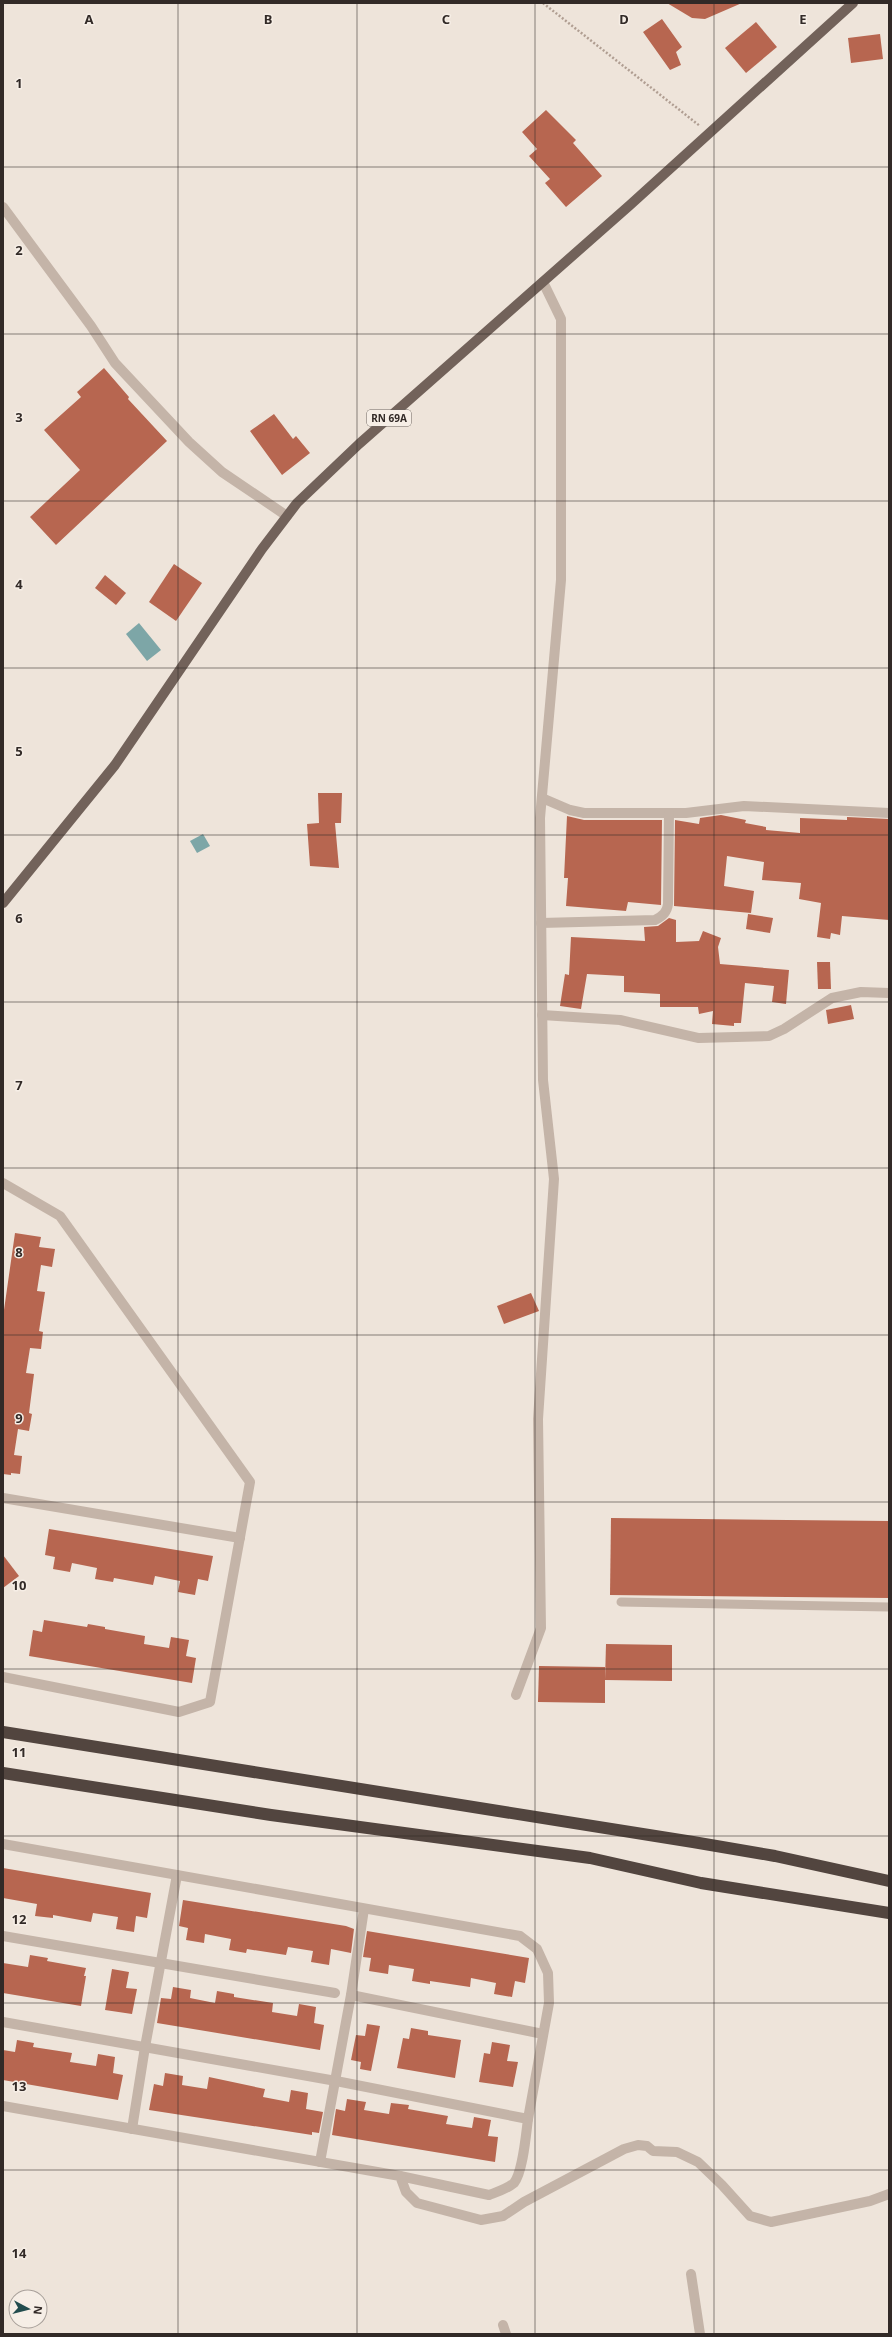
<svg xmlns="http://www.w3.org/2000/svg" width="892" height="2337" font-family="'Noto Sans',sans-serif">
	<rect width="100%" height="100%" fill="#eee4da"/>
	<g fill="#7da6a7">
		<polygon points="139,623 161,650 147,661 126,634"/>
		<polygon points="203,834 210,846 197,853 190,841"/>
	</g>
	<g fill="#b76650">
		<polygon points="667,3 742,3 705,19 692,18"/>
		<polygon points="662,19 682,47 676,52 681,65 670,70 643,32"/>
		<polygon points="756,22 777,47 746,73 725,48"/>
		<polygon points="880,34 883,59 851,63 848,38"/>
		<polygon points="546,110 576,140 573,143 602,176 566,207 545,183 550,179 529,156 537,149 522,132"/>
		<polygon points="104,368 129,397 128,399 167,441 56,545 30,517 80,470 44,430 81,397 77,392"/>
		<polygon points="274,414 293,439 296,436 310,453 282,475 250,431"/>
		<polygon points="174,564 202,583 176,621 149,602"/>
		<polygon points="105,575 126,593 116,605 95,588"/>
		<polygon points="318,793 342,793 341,823 335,823 339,868 310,866 307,824 319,823"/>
		<polygon points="721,815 746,820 745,823 766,827 766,830 800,833 800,818 847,820 847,817 889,819 889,920 842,916 840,935 831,933 830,939 817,937 821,903 799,899 801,883 762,880 764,862 727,856 724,886 754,891 751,913 674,906 675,820 699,824 700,818"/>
		<polygon points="567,816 584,820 662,820 661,905 628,902 626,911 566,906 568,878 564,878"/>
		<polygon points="748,914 773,918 770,933 746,929"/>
		<polygon points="669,918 676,920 676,942 699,941 703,931 721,938 718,947 720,964 789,970 786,1004 772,1002 774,986 745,983 741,1023 734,1023 734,1026 712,1024 713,1011 699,1014 698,1007 660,1007 660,994 624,992 624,976 587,974 581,1009 560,1006 565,974 569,975 571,937 645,941 644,927 658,926"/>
		<polygon points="817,962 830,962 831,989 818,989"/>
		<polygon points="851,1005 854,1019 828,1024 826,1010"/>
		<polygon points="15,1233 41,1237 39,1247 55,1249 52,1267 41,1265 37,1291 45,1292 39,1331 43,1332 41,1349 30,1348 26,1373 34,1374 29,1413 32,1414 29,1431 18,1429 14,1455 22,1456 20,1474 11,1473 11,1475 3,1474 3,1317"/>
		<polygon points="531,1293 539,1311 504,1324 497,1306"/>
		<polygon points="611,1518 889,1521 889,1598 610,1595"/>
		<polygon points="49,1529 213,1556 208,1581 198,1579 195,1595 178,1592 180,1581 155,1576 153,1585 114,1578 113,1582 95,1579 97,1568 72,1563 70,1572 53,1569 55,1557 45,1555"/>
		<polygon points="3,1555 19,1576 3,1588"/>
		<polygon points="44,1620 87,1627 88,1624 105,1627 105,1629 145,1636 144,1644 169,1648 171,1637 189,1640 186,1656 196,1658 192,1683 29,1656 33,1630 42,1632"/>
		<polygon points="606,1644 672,1645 672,1681 605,1680"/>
		<polygon points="539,1666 605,1667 605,1703 538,1702"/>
		<polygon points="3,1868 151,1893 147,1918 136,1916 134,1932 116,1929 118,1917 93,1913 91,1922 53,1915 53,1918 35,1916 37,1904 3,1898"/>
		<polygon points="183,1900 346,1926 354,1929 351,1953 331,1949 329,1965 311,1962 313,1951 288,1947 286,1955 247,1949 246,1953 229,1950 231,1939 205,1934 204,1943 186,1940 188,1928 179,1926"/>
		<polygon points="367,1931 529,1958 525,1983 515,1981 512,1997 494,1994 496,1983 471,1978 470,1987 430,1981 430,1984 412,1981 414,1969 389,1965 388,1974 369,1971 371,1958 363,1957"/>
		<polygon points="30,1955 48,1958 47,1961 86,1968 84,1976 86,1976 81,2006 3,1993 3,1963 28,1967"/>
		<polygon points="112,1969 129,1972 126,1988 137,1989 132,2014 105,2010"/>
		<polygon points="173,1987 191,1990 190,1998 215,2003 217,1991 234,1994 234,1997 273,2003 272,2012 297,2016 299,2004 316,2007 314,2023 324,2025 320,2050 157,2023 161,1998 171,1999"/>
		<polygon points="367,2024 380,2026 371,2071 360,2069 361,2062 351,2060 356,2035 365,2036"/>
		<polygon points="411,2028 428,2031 428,2035 461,2040 455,2078 397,2068 403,2038 409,2039"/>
		<polygon points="17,2040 34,2043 33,2047 72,2053 70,2062 96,2066 98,2054 115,2057 113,2073 123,2075 118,2100 3,2080 3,2050 15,2052"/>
		<polygon points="492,2042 510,2045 507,2061 518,2062 513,2087 479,2082 484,2053 490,2054"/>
		<polygon points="165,2073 183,2076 182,2085 207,2089 209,2077 265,2089 263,2097 289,2102 291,2090 308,2093 306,2109 323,2112 319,2133 312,2132 312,2135 149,2110 154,2084 163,2086"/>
		<polygon points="347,2099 366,2102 364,2110 389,2114 391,2103 409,2105 408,2109 448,2116 446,2124 472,2128 474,2117 491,2120 488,2136 498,2137 495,2162 332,2135 336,2109 345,2111"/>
	</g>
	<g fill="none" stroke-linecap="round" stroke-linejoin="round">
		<polyline stroke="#b09e92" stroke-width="2.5" stroke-dasharray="2 2" stroke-linecap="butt" points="543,3 700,126"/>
		<polyline stroke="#c4b4a8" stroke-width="9" points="621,1602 889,1607"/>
		<g stroke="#c4b4a8" stroke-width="10">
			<polyline points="3,207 91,326 115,363 189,442 222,472 287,516"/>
			<polyline points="542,798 570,810 584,813 686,813 744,806 889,813"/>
			<path d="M541 923 655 920C663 916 667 912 668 904L669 813"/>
			<polyline points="542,1015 620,1020 699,1038 769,1036 784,1029 832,998 861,992 889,993"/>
			<polyline points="3,1183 60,1216 250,1482 210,1702 179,1712 3,1677"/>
			<polyline points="3,1498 240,1538"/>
			<polyline points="516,1695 541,1628 538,1419 554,1179 543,1080 540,818 561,580 561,319 543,282"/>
			<polyline points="3,1844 520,1936 537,1949 548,1973 549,2003 528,2119"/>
			<polyline points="3,1936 335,1993"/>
			<polyline points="351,1995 364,1909"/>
			<path d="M3 2022 336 2081 528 2119C526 2134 523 2172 514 2183 507 2189 497 2192 489 2195L400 2176"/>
			<polyline points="3,2106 400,2176 406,2192 417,2203 481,2220 503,2216 524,2202 624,2149 638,2145 647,2146 653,2151 677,2152 698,2162 722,2185 750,2216 771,2222 870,2201 889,2194"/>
			<polyline points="132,2129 145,2047 177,1875"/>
			<polyline points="320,2162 351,1995 543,2034"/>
			<polyline points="691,2274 700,2334"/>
			<polyline points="503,2325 506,2334"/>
		</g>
		<polyline stroke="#72625a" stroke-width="10" points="3,903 115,765 262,549 297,503 359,444 630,205 853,3"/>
		<g stroke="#52453f" stroke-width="12">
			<polyline points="3,1732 693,1842 775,1856 889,1881"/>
			<polyline points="3,1773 271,1815 590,1858 701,1883 889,1913"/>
		</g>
	</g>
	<path fill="none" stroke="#322a27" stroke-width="1" stroke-opacity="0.55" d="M178 3V2334M357 3V2334M535 3V2334M714 3V2334M3 167H889M3 334H889M3 501H889M3 668H889M3 835H889M3 1002H889M3 1168H889M3 1335H889M3 1502H889M3 1669H889M3 1836H889M3 2003H889M3 2170H889"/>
	<g text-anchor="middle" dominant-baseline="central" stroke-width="3" stroke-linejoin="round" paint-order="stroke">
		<rect fill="#f6eee6" stroke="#6d6560" stroke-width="1" x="367" y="410" width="44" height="16" rx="3"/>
		<g font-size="10" font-weight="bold" fill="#322a27">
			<text x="389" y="418">RN 69A</text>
		</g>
	</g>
	<g font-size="13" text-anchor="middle" font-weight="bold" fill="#322a27" stroke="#f6eee6" stroke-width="3" stroke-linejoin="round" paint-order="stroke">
		<text x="89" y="24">A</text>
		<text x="268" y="24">B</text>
		<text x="446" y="24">C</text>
		<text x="624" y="24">D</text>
		<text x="803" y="24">E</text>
		<text x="19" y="88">1</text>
		<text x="19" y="255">2</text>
		<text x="19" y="422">3</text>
		<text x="19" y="589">4</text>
		<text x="19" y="756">5</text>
		<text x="19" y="923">6</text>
		<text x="19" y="1090">7</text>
		<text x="19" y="1257">8</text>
		<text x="19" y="1423">9</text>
		<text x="19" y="1590">10</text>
		<text x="19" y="1757">11</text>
		<text x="19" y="1924">12</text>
		<text x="19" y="2091">13</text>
		<text x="19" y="2258">14</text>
	</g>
	<rect width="892" height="2337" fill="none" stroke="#322a27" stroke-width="8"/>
	<g transform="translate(28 2309) rotate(97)"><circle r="19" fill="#f6eee6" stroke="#a8a09a"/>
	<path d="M0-3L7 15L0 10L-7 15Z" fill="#224c4e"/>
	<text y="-6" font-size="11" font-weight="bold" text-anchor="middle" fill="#322a27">N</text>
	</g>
</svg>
